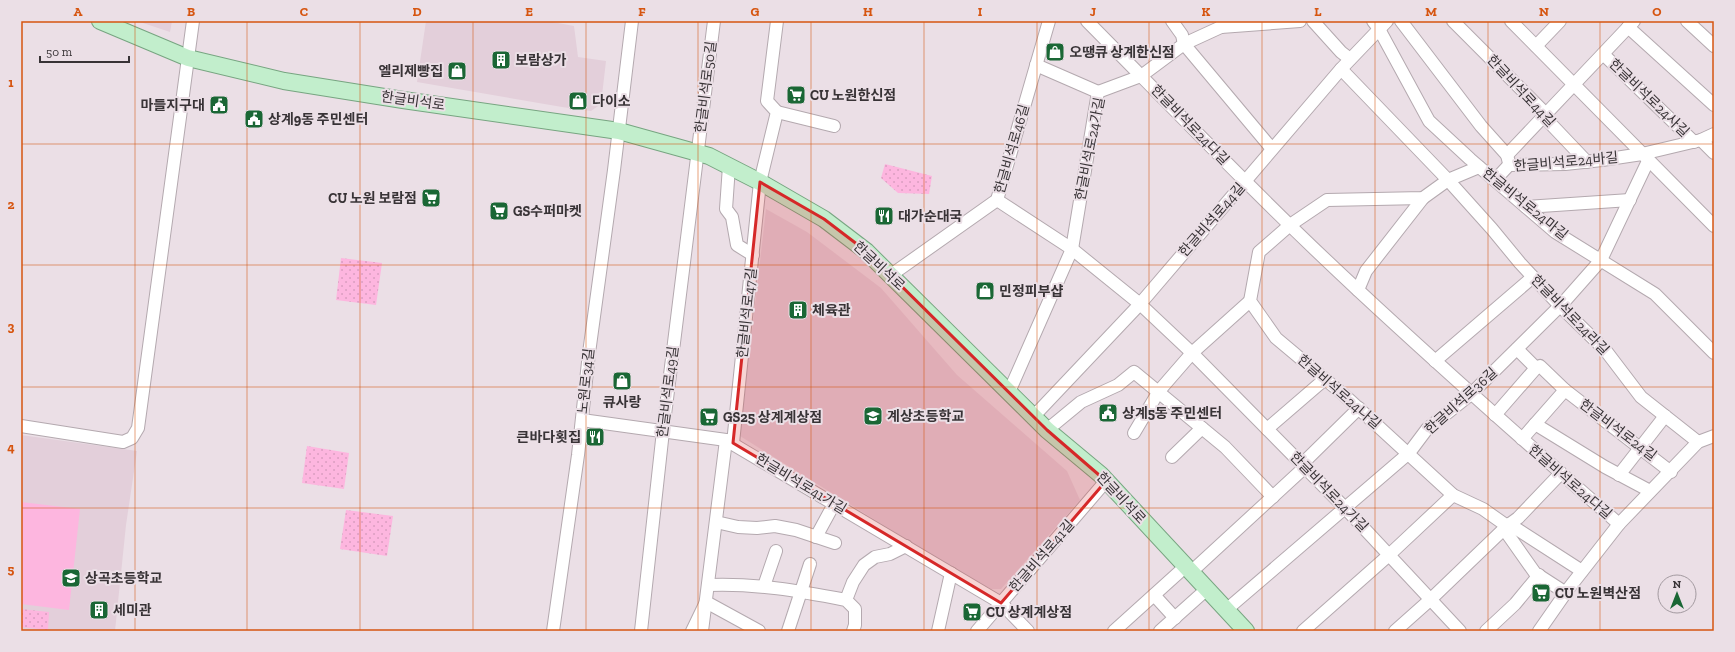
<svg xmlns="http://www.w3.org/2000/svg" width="1735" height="652" font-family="'Zilla Slab','Noto Sans KR',serif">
	<defs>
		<pattern id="park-dots" width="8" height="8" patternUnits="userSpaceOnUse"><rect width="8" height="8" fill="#fdb6df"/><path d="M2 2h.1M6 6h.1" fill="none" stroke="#da9dc0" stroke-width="1.8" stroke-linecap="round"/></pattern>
	</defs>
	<rect width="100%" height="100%" fill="#ebdfe6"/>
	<g fill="#e3cfda">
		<polygon points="137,21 172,21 170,32"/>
		<polygon points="426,21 547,21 574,26 578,57 606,61 601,104 591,111 562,107 417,82"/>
		<polygon points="766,209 807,232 881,288 957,375 1067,471 1080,500 1001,589 991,589 954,569 740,436"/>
		<polygon points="21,435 137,451 126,525 115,631 21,631"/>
	</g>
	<g fill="url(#park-dots)">
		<polygon points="885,164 932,176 929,194 898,193 881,178"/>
		<polygon points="341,258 382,263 376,305 336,300"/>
		<polygon points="307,446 349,453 344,489 302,483"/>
		<polygon points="346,510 393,516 387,556 340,549"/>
		<polygon points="21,609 49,612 48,630 21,627"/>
	</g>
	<polygon fill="#fdb6df" points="21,502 80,509 69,610 21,604"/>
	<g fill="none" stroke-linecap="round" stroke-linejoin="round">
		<g stroke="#b4a9af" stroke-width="14">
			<g id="minor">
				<path d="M1087 21C1177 112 1265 204 1359 291 1444 370 1531 447 1619 524"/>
				<polyline points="1172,21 1182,35 1184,44 1272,149"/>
				<polyline points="1313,21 1341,52 1350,59"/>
				<polyline points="1373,21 1379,29 1429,121 1470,159 1555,232 1655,294 1714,353"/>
				<polyline points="1401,21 1481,126 1507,155 1509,163"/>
				<polyline points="1453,21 1547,115 1548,121 1587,162"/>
				<polyline points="1511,21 1714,226"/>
				<polyline points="1687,21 1714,46"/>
				<polyline points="1221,27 1300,21"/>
				<polyline points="1628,27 1714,105"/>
				<polyline points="1536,46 1560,21"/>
				<polyline points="1603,54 1694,142"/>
				<polyline points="1036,65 1098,92"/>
				<polyline points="1341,69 1448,180 1492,229 1520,263 1560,306 1606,351 1641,397 1698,442"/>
				<polyline points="777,112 834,126"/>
				<polyline points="1701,140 1714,153"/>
				<polyline points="1507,155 1634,21"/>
				<polyline points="729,166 726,209 732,217 737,245 753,255"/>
				<polyline points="1479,167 1448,180 1423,198 1327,200 1290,225 1259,252 1250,301 1276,338 1344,395 1453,495 1483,509 1507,526"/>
				<polyline points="1495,180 1509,165 1565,164 1602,160 1642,154 1701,140 1714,134"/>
				<polyline points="997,200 1072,249 1140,304 1192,353 1345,508 1460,631"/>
				<polyline points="1526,207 1630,200"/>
				<polyline points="891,275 997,200 1049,21"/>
				<polyline points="1358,290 1366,271 1423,198"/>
				<polyline points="1517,349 1536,368"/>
				<polyline points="1435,361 1533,277"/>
				<polyline points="1009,392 1072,249 1098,92 1141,76 1184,44 1221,27 1223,21"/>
				<polyline points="1495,415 1536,368 1540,366 1565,390 1671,472"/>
				<polyline points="1034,416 1140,304 1341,69 1387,21"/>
				<polyline points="582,420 726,440 1001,603 1028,631"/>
				<polyline points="1535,424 1605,467 1650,491"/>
				<polyline points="21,426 123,442 132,438 138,428 193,21"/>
				<polyline points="1267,429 1325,379"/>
				<polyline points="1047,430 1081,402 1118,385 1134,372 1225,447 1273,497"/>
				<polyline points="1134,433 1159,391 1192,353 1250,301"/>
				<polyline points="1522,439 1565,390"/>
				<polyline points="733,443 760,182 777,112 767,101 777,21"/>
				<polyline points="1172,457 1202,428"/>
				<polyline points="1302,464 1359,408"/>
				<polyline points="1619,475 1665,416"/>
				<polyline points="716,522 738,527 757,528 775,526 796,530 835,543"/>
				<polyline points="1509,524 1582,571"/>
				<polyline points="1504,529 1535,573 1566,593"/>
				<polyline points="816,537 834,504"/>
				<polyline points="1191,572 1305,467"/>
				<path d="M708 585C756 583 799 591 846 600L855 609V625L853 631"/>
				<polyline points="764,586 776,551"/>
				<polyline points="1154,595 1175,618"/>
				<polyline points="846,600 853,582 864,565 875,557 890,554 906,546"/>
				<polyline points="1226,610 1409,453 1427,429 1471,394 1563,303 1601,260 1648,161"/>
				<polyline points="553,631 578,455 589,353 614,170 632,21"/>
				<polyline points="641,631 663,431 714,21"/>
				<polyline points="692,631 706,602 759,631"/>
				<polyline points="702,631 726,440"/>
				<polyline points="788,631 810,564"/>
				<polyline points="938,631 951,573"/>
				<polyline points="977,631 1106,481"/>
				<polyline points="1114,631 1186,566"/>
				<polyline points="1160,631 1207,589"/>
				<polyline points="1303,631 1389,555 1453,495"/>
				<polyline points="1395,631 1431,599 1507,526 1518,518 1561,473"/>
				<polyline points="1486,631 1515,604 1539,575"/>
				<polyline points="1539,631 1569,588 1619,524 1698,442 1714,436"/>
			</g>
		</g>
		<g stroke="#77a581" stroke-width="18">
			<polyline id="major" points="100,21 188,58 284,81 403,100 619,131 709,156 760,182 824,219 866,251 1047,430 1101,475 1246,631"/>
		</g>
		<use href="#minor" stroke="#fff" stroke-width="12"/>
		<use href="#major" stroke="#c2eecc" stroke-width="16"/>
	</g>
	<path fill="#d62828" fill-opacity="0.2" stroke="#d62828" stroke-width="3" stroke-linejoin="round" d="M760 182 824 219 866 251 1047 430 1106 481 1001 603 733 443Z"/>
	<path fill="none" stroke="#d65510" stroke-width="1" stroke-opacity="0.55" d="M135 21V631M247 21V631M360 21V631M473 21V631M586 21V631M698 21V631M811 21V631M924 21V631M1037 21V631M1149 21V631M1262 21V631M1375 21V631M1488 21V631M1600 21V631M21 144H1714M21 265H1714M21 387H1714M21 508H1714"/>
	<defs>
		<g id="shop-square" transform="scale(1)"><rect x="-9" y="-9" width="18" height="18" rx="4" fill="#1a6735" stroke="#ebdfe6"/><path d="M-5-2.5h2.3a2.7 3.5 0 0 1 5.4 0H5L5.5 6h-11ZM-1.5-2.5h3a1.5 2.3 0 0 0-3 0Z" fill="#fff"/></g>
		<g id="building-square" transform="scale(1)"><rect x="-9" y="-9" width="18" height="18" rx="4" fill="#1a6735" stroke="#ebdfe6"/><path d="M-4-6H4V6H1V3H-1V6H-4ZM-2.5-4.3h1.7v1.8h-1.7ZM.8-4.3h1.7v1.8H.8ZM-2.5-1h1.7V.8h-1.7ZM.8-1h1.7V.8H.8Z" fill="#fff"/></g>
		<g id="supermarket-square" transform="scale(1)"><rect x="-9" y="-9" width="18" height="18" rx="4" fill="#1a6735" stroke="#ebdfe6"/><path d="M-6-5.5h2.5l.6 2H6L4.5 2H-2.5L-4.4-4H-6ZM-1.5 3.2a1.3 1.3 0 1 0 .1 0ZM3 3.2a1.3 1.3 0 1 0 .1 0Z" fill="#fff"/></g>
		<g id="civic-square" transform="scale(1)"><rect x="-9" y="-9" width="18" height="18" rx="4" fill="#1a6735" stroke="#ebdfe6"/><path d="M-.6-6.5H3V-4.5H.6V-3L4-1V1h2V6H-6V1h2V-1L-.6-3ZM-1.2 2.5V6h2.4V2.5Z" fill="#fff"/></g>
		<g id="restaurant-square" transform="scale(1)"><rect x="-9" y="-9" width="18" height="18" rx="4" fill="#1a6735" stroke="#ebdfe6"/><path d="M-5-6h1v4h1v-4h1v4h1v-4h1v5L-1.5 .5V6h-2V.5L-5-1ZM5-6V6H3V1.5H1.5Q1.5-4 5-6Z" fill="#fff"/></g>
		<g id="school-square" transform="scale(1)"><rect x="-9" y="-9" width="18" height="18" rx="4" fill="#1a6735" stroke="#ebdfe6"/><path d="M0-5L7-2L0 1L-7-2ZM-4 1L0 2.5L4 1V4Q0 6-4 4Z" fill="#fff"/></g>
	</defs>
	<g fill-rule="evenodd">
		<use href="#shop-square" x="1055" y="52"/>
		<use href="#building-square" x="501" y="60"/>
		<use href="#shop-square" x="457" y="71"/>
		<use href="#supermarket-square" x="796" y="95"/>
		<use href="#shop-square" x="578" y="101"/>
		<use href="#civic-square" x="219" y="105"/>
		<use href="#civic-square" x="254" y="119"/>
		<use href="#supermarket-square" x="431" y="198"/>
		<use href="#supermarket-square" x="499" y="211"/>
		<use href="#restaurant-square" x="884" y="216"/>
		<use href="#shop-square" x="985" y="291"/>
		<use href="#building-square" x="798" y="310"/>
		<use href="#shop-square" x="622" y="381"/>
		<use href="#civic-square" x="1108" y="413"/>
		<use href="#school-square" x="873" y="416"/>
		<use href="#supermarket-square" x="709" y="417"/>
		<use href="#restaurant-square" x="595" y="437"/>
		<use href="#school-square" x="71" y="578"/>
		<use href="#supermarket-square" x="1541" y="593"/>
		<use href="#building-square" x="99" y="610"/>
		<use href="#supermarket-square" x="972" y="612"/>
	</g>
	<g text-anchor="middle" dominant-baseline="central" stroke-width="4" stroke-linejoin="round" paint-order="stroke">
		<g font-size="14" font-weight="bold" fill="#383336" stroke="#ebdfe6" text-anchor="start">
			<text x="1069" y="52">오땡큐 상계한신점</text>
			<text x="515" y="60">보람상가</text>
			<text x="443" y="71" text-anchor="end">엘리제빵집</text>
			<text x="810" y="95">CU 노원한신점</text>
			<text x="592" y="101">다이소</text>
			<text x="205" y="105" text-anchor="end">마들지구대</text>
			<text x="268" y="119">상계9동 주민센터</text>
			<text x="417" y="198" text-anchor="end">CU 노원 보람점</text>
			<text x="513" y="211">GS수퍼마켓</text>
			<text x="898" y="216">대가순대국</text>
			<text x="999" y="291">민정피부샵</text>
			<text x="812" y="310">체육관</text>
			<text x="622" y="402" text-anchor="middle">큐사랑</text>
			<text x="1122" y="413">상계5동 주민센터</text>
			<text x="887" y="416">계상초등학교</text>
			<text x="723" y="417">GS25 상계계상점</text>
			<text x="581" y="437" text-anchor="end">큰바다횟집</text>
			<text x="85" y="578">상곡초등학교</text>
			<text x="1555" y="593">CU 노원벽산점</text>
			<text x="113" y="610">세미관</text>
			<text x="986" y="612">CU 상계계상점</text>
		</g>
		<g font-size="14" fill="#383336" stroke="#ebdfe6">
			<text transform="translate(706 87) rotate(-83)">한글비석로50길</text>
			<text transform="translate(1521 91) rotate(47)">한글비석로44길</text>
			<text transform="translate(1649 98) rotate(44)">한글비석로24사길</text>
			<text transform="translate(413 101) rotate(8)">한글비석로</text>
			<text transform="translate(1190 125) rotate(46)">한글비석로24다길</text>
			<text transform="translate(1012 149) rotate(-74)">한글비석로46길</text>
			<text transform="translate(1090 149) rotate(-79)">한글비석로24가길</text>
			<text transform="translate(1566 162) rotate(-5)">한글비석로24바길</text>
			<text transform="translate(1525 204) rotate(39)">한글비석로24마길</text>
			<text transform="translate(1212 220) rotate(-49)">한글비석로44길</text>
			<text transform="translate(879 266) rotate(43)">한글비석로</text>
			<text transform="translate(747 313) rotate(-84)">한글비석로47길</text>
			<text transform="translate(1570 315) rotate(46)">한글비석로24라길</text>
			<text transform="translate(586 381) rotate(-84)">노원로34길</text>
			<text transform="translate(668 392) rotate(-83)">한글비석로49길</text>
			<text transform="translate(1339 392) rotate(41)">한글비석로24나길</text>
			<text transform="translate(1461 401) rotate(-42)">한글비석로36길</text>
			<text transform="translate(1618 430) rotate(37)">한글비석로24길</text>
			<text transform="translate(1570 482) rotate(41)">한글비석로24다길</text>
			<text transform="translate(801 484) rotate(31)">한글비석로41가길</text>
			<text transform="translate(1329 492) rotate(46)">한글비석로24가길</text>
			<text transform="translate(1121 498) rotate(47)">한글비석로</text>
			<text transform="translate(1042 556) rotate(-49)">한글비석로41길</text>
		</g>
	</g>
	<rect width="1735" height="652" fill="none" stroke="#ebdfe6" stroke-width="44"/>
	<g transform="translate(1677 594)"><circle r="19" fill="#ebdfe6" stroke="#a39aa0"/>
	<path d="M0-3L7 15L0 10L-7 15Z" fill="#1a6735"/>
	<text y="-6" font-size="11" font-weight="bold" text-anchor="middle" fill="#383336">N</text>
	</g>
	<path d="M40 56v6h89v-6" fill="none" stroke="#383336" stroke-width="2"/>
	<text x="46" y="56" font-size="12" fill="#383336" stroke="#ebdfe6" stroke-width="3" paint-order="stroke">50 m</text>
	<rect x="22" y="22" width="1691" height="608" fill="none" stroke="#d65510" stroke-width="1.5"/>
	<g font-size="13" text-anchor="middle" font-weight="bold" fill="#d65510">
		<text x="78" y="16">A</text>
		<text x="191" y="16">B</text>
		<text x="304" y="16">C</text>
		<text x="417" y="16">D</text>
		<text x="529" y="16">E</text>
		<text x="642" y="16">F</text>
		<text x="755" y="16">G</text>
		<text x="868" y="16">H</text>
		<text x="980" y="16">I</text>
		<text x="1093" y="16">J</text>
		<text x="1206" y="16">K</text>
		<text x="1318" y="16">L</text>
		<text x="1431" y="16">M</text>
		<text x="1544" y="16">N</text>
		<text x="1657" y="16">O</text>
		<text x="11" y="87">1</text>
		<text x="11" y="209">2</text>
		<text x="11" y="331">3</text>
		<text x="11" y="452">4</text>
		<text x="11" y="574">5</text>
	</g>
</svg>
